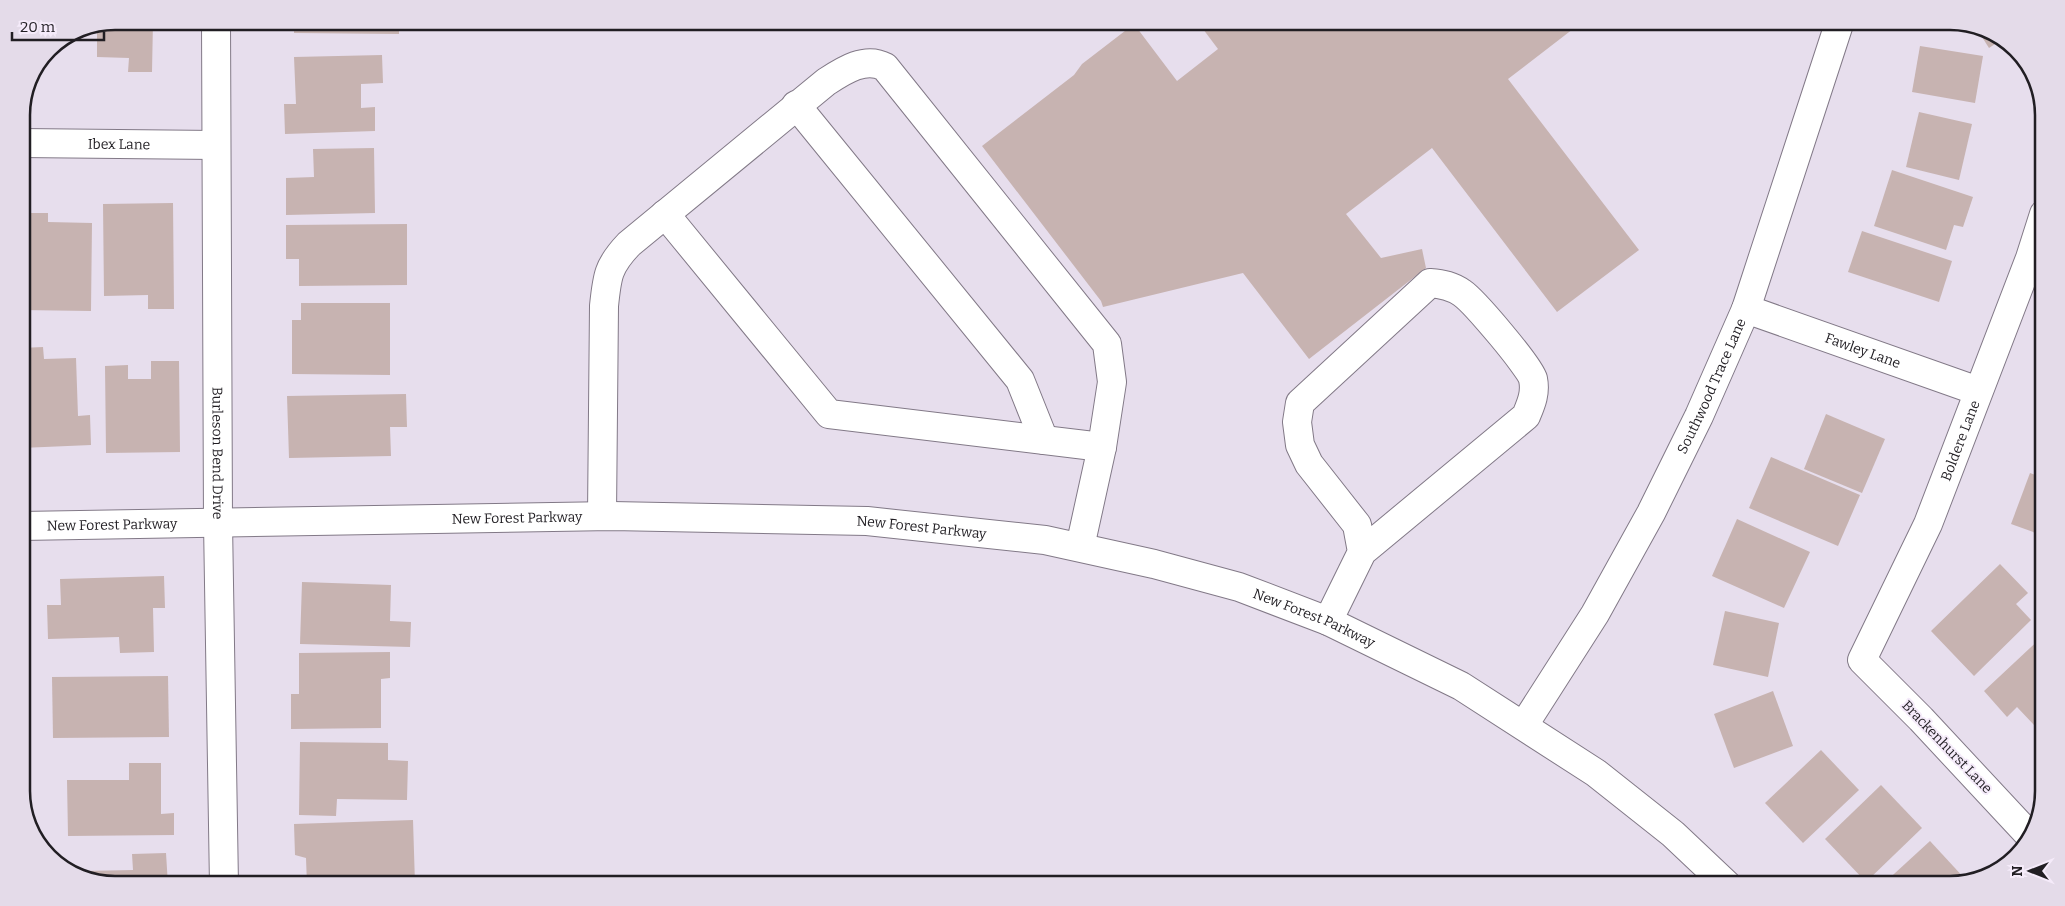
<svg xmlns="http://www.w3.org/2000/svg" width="2065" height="906" font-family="Bitter,serif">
	<rect width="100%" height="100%" fill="#e7deed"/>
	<g fill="#c7b3b1">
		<polygon points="115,21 153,21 152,72 128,72 129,58 97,57 97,25"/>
		<polygon points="294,21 399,21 399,34 294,33"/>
		<polygon points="1197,21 1567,21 1573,29 1508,79 1639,250 1557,312 1432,148 1346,214 1381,258 1422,249 1426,268 1309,359 1243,273 1103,307 1101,301 982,146 1074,75 1082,64 1134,24 1177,81 1218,49"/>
		<polygon points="1975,26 1986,28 2001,40 1989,48"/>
		<polygon points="1920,46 1983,56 1975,103 1912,92"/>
		<polygon points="382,55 383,83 361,84 361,108 375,107 375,131 285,134 284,104 296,104 294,57"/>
		<polygon points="1919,112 1972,124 1959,180 1906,167"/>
		<polygon points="374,148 375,213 286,215 286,178 314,177 313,149"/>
		<polygon points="1892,170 1973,197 1963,227 1954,225 1946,250 1874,226"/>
		<polygon points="173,203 174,309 148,309 148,295 104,296 103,204"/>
		<polygon points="22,213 48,213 48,222 92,223 91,311 21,310"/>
		<polygon points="407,224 407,285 299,286 299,259 286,259 286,225"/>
		<polygon points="1862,231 1952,261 1939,302 1848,272"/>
		<polygon points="301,303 390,303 390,375 292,374 292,320 301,320"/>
		<polygon points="43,347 44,359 76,358 78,416 90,415 91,445 21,448 21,348"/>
		<polygon points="151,361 179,361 180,452 106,453 105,366 128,365 128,379 151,379"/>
		<polygon points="406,394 407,427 390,427 391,456 289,458 287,396"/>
		<polygon points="1826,414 1885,439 1862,493 1804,469"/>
		<polygon points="1771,457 1860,495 1838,546 1749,508"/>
		<polygon points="2030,473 2044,478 2044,536 2011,524"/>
		<polygon points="1737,519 1810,552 1784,608 1712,576"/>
		<polygon points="2000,564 2028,593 2016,604 2031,620 1974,676 1931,631"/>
		<polygon points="164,576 165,608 153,608 154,652 120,653 119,637 48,639 47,605 61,605 60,579"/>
		<polygon points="302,582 391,585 390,621 411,622 410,647 300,644"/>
		<polygon points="1725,611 1779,623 1768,677 1713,665"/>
		<polygon points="2044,635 2044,716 2034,725 2017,707 2007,717 1984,691"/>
		<polygon points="390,652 390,678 381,679 381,728 291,729 291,694 299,694 299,653"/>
		<polygon points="168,676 169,737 53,738 52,677"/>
		<polygon points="1773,691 1793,746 1734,768 1714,714"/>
		<polygon points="300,742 388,743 388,760 408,761 407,800 337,799 336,816 299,815"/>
		<polygon points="1821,750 1859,790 1803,843 1765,803"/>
		<polygon points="129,763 161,763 161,814 174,813 174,835 68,836 67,780 129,780"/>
		<polygon points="1881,785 1922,828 1866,882 1825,839"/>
		<polygon points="413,820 415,884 307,885 306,858 295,855 294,824"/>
		<polygon points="1930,841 1966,880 1951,885 1882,885"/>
		<polygon points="166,853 168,885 115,885 85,879 84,871 133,870 132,854"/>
	</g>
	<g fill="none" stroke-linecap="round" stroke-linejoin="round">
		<g stroke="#827987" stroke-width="30">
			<g id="minor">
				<path id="s1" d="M216 21 218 523 224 885"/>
				<polyline points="796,105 1020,380 1044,440"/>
				<path id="s2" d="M21 143 216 145"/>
				<polyline points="665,214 829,414 1102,447"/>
				<path id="s3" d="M1746 309 1978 391"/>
				<path d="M602 516 604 306C607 276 608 266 629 244L826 82C843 71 865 56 885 67L1107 344 1112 382 1102 447 1080 547"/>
				<path id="s4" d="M21 526 612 516 867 521 1045 540 1154 564 1239 587 1328 621 1461 686 1596 773 1673 834 1727 885"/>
				<path d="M1328 621 1362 552 1357 525 1309 464 1300 445 1297 422 1300 403 1430 283C1443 284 1452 286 1462 293 1474 301 1530 367 1533 379 1536 393 1531 404 1526 416L1362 552"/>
				<path id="s5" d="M1524 725 1595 614 1651 513 1699 416 1746 309 1840 21"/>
				<path id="s6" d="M2030 836 1921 719 1862 660 1928 524 2030 258 2044 214"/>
			</g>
		</g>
		<use href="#minor" stroke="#fff" stroke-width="28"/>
	</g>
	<g text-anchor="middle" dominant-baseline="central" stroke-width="4" stroke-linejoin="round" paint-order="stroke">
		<g font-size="14" fill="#211e23" stroke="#f5ebfa">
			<text stroke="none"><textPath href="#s2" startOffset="98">Ibex Lane</textPath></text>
			<text stroke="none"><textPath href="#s3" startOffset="124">Fawley Lane</textPath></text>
			<text stroke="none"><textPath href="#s5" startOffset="388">Southwood Trace Lane</textPath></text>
			<text stroke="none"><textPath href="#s6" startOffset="484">Boldere Lane</textPath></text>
			<text stroke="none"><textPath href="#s1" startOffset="432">Burleson Bend Drive</textPath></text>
			<text stroke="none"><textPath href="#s4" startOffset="496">New Forest Parkway</textPath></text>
			<text stroke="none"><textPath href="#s4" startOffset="91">New Forest Parkway</textPath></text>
			<text stroke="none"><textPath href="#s4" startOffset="901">New Forest Parkway</textPath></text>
			<text stroke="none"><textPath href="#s4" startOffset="1306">New Forest Parkway</textPath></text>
			<text transform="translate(1947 747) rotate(46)">Brackenhurst Lane</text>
		</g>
	</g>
	<path d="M0 0H2065V906H0ZM115 30H1950A85 85 0 0 1 2035 115V791A85 85 0 0 1 1950 876H115A85 85 0 0 1 30 791V115A85 85 0 0 1 115 30Z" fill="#e4dbe9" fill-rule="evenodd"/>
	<path fill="none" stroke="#211e23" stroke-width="2.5" d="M115 30H1950A85 85 0 0 1 2035 115V791A85 85 0 0 1 1950 876H115A85 85 0 0 1 30 791V115A85 85 0 0 1 115 30Z"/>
	<g transform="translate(2030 871) rotate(270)" stroke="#f5ebfa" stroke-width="4" paint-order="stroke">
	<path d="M0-4L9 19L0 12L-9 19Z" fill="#211e23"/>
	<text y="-8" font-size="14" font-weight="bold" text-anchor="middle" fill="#211e23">N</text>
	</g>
	<path d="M12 32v8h92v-8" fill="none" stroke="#211e23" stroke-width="2.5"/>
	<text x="20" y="32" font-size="15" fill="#211e23" stroke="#f5ebfa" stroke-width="4" paint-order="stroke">20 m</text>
</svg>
